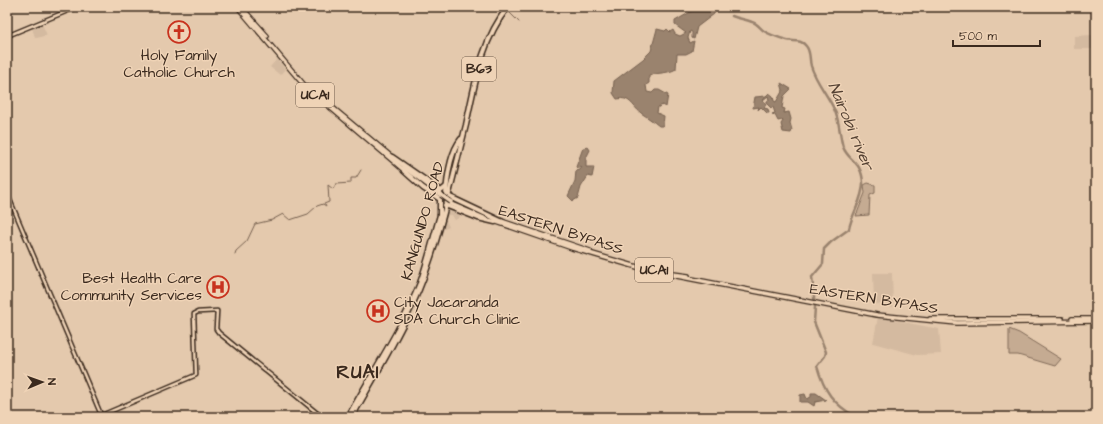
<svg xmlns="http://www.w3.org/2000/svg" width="1103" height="424" font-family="'Architects Daughter',sans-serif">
	<rect width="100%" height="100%" fill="#e4c9ad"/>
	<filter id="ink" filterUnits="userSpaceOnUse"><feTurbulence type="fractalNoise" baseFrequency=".025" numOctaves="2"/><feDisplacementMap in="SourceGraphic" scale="8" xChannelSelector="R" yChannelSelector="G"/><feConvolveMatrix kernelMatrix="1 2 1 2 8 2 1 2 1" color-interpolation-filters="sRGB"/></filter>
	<g filter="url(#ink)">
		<g fill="#d4baa0">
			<polygon points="42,24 47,35 37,38 35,37 32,28"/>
			<polygon points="1093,35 1093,49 1074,49 1074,36"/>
			<polygon points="277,59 285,69 280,75 270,67"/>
			<polygon points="447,206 458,211 460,217 455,220 452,215 448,215 446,220 449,227 440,231"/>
			<polygon points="873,273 892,273 893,307 874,303"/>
			<polygon points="878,317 939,329 941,354 917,355 873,343"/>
		</g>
		<g fill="#c5ab92" stroke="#806a58">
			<polygon points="868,183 875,185 875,193 870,195 869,215 856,216 865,193 864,185"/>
			<polygon points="1009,329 1019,333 1061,359 1055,366 1018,355 1009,355"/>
		</g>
		<g fill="#9a836e" stroke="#745f4e">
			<path d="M699 7H716L714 14 697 27 694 39 692 38V32L690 31 688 38 690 43 694 41 692 51 686 54H677L676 69C668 74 657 72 649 76V83L646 85 647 92 652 93 655 90H659L668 95 666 107 663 105 658 107 657 113 664 116 663 126H659C653 121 647 117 641 113 632 106 630 96 617 99L613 93 614 81 643 59 651 51 657 29 665 31 667 29 670 32 673 30 675 34 680 36 686 33 675 25V21Z"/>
			<polygon points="781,83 791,89 784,96 782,108 785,109 784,113 789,112 791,119 790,123 792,130 791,133 783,132 781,124 783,121 782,120 778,121 775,115 772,114 775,113 773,107 771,108 767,104 767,101 769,100 768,96 763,100 766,104 764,108 768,109 769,113 767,113 761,107 758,110 759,107 753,108 755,97 766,96 769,93 773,96 774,101 776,102 783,90"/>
			<polygon points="588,147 590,150 586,158 586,167 594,167 592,177 588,176 581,187 578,198 573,201 568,196 575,181 576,171 580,170 582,167 580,166 578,169 576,167 583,148"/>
			<polygon points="816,393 826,400 815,402 814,406 808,402 800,402 800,395 805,394 807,399 811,397 811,393"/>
		</g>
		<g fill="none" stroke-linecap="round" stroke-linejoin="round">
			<g stroke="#745f4e" stroke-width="1">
				<polyline points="503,7 504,8"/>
				<polyline points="508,11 519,22"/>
				<polyline points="324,204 329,202 328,185 333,189 336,184 351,183 351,178 356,178 361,170"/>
				<polyline points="235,254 236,251 247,241 255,224 272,220 283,214 290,220 308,214 317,206 323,204 326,206"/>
			</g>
			<path stroke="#9a836e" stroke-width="2.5" d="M732 16C739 19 745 19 752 22 757 23 760 28 764 31 770 35 780 38 787 40 793 42 801 39 806 46 811 52 809 59 811 66 816 82 827 94 834 109 840 121 839 134 843 147 849 162 862 161 863 183 863 200 852 213 849 229L831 242 824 249 823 264 812 277 815 307 814 322 826 352 825 356 817 366C824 391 833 404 856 417"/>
			<g stroke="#3b2a1e" stroke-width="5.5">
				<g id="tertiary">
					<polyline points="7,36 77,7"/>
					<polyline points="7,193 102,417"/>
					<polyline points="102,415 196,375 194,314 198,312 217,311 216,329 219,333 322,417"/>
				</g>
			</g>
			<g stroke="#3b2a1e" stroke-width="6">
				<g id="primary">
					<polyline points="238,7 304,85 406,172"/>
					<polyline points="243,9 267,36"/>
					<polyline points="315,93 393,158"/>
					<polyline points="404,167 441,195"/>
					<polyline points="449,203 484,218"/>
					<polyline points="494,221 572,248 651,271 877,315 957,323 1096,321"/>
					<polyline points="501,221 590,251"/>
					<polyline points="673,274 688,276"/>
					<polyline points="930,319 1062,319"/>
					<polyline points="1072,319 1096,319"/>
				</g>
			</g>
			<g stroke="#3b2a1e" stroke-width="7">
				<g id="trunk">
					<polyline points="392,157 441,191 446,187"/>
					<polyline points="404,171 423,188 440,199 440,214"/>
					<path d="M446 195C447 178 450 153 461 139"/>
					<polyline points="448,196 503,222"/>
					<polyline points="445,205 478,218 495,222"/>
					<path d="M348 417C372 373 401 330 420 283 428 261 433 238 440 215"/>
					<path d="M352 417C381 365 413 314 431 257 445 215 455 169 466 125 475 84 481 41 508 7"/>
				</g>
			</g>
			<use href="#tertiary" stroke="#efd3b6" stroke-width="2.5"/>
			<use href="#primary" stroke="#efd3b6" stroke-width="3.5"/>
			<use href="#trunk" stroke="#efd3b6" stroke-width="4"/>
			<g stroke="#3b2a1e" stroke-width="6" stroke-linecap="butt">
				<polyline id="primary-bridge" points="441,195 451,202"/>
			</g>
			<use href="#primary-bridge" stroke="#efd3b6" stroke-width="3.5"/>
		</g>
	</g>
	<defs>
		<g id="church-ring" transform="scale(1.15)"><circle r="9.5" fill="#efd3b6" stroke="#c8321e" stroke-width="1.5"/><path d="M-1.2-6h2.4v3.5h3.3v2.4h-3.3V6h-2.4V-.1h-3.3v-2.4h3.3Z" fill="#c8321e"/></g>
		<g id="hospital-ring" transform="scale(1.15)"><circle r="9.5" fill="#efd3b6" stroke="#c8321e" stroke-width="1.5"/><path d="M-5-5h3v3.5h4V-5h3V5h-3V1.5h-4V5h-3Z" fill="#c8321e"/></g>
	</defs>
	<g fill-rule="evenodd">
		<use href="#church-ring" x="179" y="32"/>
		<use href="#hospital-ring" x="218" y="287"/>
		<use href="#hospital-ring" x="378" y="311"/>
	</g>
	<g text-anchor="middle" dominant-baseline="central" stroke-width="3" stroke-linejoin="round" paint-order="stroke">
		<g fill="#efd3b6" stroke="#715d4c" stroke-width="1">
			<rect x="462" y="57" width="34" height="24" rx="3"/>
			<rect x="296" y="83" width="38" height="24" rx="3"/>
			<rect x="635" y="258" width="38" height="24" rx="3"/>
		</g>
		<g font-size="14" font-weight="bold" fill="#3b2a1e">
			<text x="479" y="69">B63</text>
			<text x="315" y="95">UCA1</text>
			<text x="654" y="270">UCA1</text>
		</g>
		<g font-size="15" fill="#3b2a1e" stroke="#efd3b6">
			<text x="179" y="55">Holy Family<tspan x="179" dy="17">Catholic Church</tspan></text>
			<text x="202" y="278" text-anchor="end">Best Health Care<tspan x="202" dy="17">Community Services</tspan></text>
			<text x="394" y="302" text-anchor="start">City Jacaranda<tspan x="394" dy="17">SDA Church Clinic</tspan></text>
		</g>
		<g font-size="15" fill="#3b2a1e" stroke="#efd3b6">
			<text transform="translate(423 221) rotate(-74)">KANGUNDO ROAD</text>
			<text transform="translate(561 230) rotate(18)">EASTERN BYPASS</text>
			<text transform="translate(874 299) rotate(9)">EASTERN BYPASS</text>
		</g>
		<g font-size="16" font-style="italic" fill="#534032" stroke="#efd3b6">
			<text transform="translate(851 126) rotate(67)">Nairobi river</text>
		</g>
		<g font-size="19" font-weight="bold" letter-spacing="1" fill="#3b2a1e" stroke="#efd3b6">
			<text x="358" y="372">RUAI</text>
		</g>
	</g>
	<rect width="1103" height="424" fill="none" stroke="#efd3b6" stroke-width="24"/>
	<rect x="12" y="12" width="1079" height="400" fill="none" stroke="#3b2a1e" stroke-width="1.5" filter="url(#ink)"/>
	<g transform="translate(42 382) rotate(88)" stroke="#efd3b6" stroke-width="3" paint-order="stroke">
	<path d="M0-3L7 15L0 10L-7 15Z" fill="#3b2a1e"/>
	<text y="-6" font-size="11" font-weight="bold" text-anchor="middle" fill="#3b2a1e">N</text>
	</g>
	<path d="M953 40v6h87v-6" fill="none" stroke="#3b2a1e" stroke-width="2"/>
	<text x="959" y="40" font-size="12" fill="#3b2a1e" stroke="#efd3b6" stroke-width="3" paint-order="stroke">500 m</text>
</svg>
